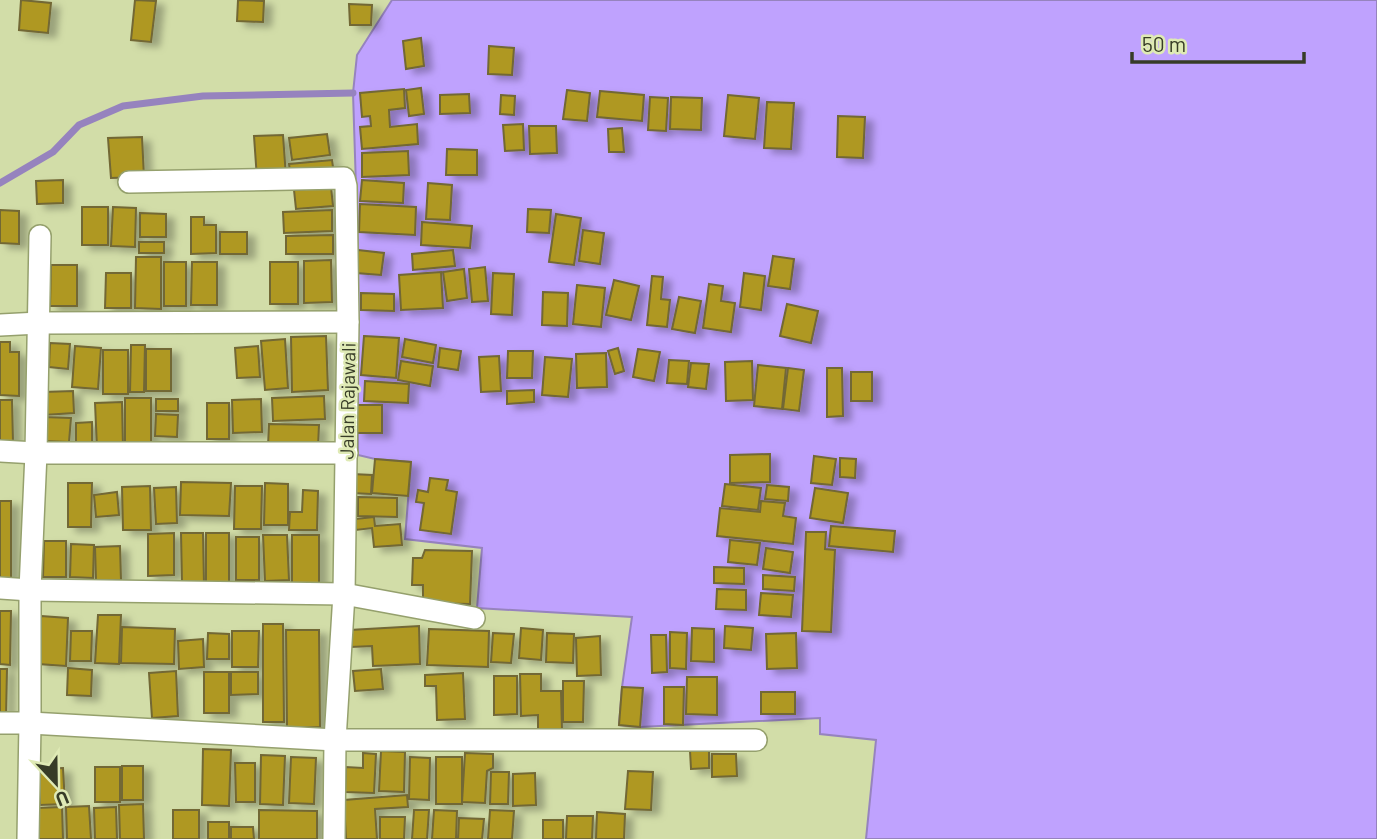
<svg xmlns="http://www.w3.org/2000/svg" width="1377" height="839" font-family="Barlow,sans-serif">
	<defs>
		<filter id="shadow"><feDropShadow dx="8" dy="4.5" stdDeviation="3.5" flood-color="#0004"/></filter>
	</defs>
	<rect width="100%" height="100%" fill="#d2dda8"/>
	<polygon fill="#bfa2fe" stroke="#9683be" stroke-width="2" points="392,0 1377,0 1377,839 866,839 876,740 820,734 820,718 640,727 619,725 622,687 632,617 477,608 482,548 405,539 411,462 375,459 358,455 358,320 356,273 358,250 353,93 357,55"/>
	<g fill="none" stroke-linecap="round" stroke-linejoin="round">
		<polyline stroke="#9683be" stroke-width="7" points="0,183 53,152 79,125 123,106 203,96 353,93"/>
	</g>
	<g fill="#af9820" stroke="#726735" stroke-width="2" filter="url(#shadow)">
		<polygon points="21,0 51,3 48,33 19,30"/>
		<polygon points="135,0 156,1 151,42 131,40"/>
		<polygon points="238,0 264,1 263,22 237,21"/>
		<polygon points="349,4 372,5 371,25 350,25"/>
		<polygon points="421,38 424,66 406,69 403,41"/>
		<polygon points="489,46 514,48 512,75 488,74"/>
		<polygon points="421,88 424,114 409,116 406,90"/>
		<polygon points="404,89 405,108 389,110 390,127 417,124 418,144 362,149 360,127 371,126 370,116 362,117 360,93"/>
		<polygon points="567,90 590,93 587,121 563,119"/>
		<polygon points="600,91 644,95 642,121 597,117"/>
		<polygon points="469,94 470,113 440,114 440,95"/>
		<polygon points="501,95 515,96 514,115 500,114"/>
		<polygon points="728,95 759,98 755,139 724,136"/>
		<polygon points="650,97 668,98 666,131 648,130"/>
		<polygon points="671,97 702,98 701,130 670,129"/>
		<polygon points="767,102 794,103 791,149 764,148"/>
		<polygon points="838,116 865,117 863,158 837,157"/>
		<polygon points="523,124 524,150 505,151 503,125"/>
		<polygon points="529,126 556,126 557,153 530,154"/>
		<polygon points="622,128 624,152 609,152 608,129"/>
		<polygon points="327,134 330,155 292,160 289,138"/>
		<polygon points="283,135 286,177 257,179 254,136"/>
		<polygon points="142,137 144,177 111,178 108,138"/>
		<polygon points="447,149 477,150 477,175 446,175"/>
		<polygon points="408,151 409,175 362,177 362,153"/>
		<polygon points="332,160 334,174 291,179 289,164"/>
		<polygon points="63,180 63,203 37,204 36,181"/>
		<polygon points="362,180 404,183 403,203 360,201"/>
		<polygon points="428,183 452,185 450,220 426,219"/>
		<polygon points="331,187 333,206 296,209 294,190"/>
		<polygon points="360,204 416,207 415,235 359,232"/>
		<rect x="82" y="207" width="26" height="38"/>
		<polygon points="113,207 136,208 135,247 111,246"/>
		<polygon points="528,209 551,210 549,233 527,232"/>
		<polygon points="0,210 19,211 19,244 0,243"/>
		<polygon points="332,210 332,231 284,233 283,212"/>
		<polygon points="140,213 166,214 166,237 140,237"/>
		<polygon points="556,214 581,218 574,265 549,262"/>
		<polygon points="191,217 204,217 204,225 216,225 216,253 191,254"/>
		<polygon points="422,222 472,226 470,248 421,245"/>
		<polygon points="583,230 604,233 600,264 579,261"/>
		<rect x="220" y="232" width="27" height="22"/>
		<polygon points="333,235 333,254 286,254 286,236"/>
		<rect x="139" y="242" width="25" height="11"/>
		<polygon points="358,250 384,253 381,275 356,273"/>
		<polygon points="453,250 455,266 413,270 412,254"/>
		<polygon points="773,256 794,259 790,289 768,286"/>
		<polygon points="136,257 161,257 161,309 135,308"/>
		<polygon points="331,260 332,302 304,303 304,261"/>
		<rect x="164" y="262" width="22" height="44"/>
		<polygon points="192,262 217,262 217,305 191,305"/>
		<rect x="270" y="262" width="28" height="42"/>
		<polygon points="51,265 77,265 77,306 50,306"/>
		<polygon points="485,267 488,301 472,302 469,269"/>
		<polygon points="464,269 467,298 447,301 443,272"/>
		<polygon points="441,272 443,308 401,310 399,275"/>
		<polygon points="106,273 131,273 131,308 105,308"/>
		<polygon points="493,273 514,274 512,315 491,314"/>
		<polygon points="744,273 765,276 761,310 740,307"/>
		<polygon points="652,276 663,277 661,299 670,300 667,327 647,325"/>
		<polygon points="614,280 639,286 631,320 606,315"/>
		<polygon points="709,284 723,286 721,301 735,303 731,332 703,328"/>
		<polygon points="577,285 605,288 601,327 573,324"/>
		<polygon points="543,292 568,293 567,326 542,325"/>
		<polygon points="361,293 394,294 394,311 361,310"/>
		<polygon points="679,297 701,301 695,333 672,329"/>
		<polygon points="787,304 818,311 811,343 780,336"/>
		<polygon points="326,336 328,390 292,392 291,337"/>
		<polygon points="364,336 399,338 396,378 361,375"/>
		<polygon points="285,339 288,388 265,390 261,341"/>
		<polygon points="405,339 436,345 433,363 402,357"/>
		<polygon points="0,342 10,342 10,352 19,352 19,396 0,395"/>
		<polygon points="50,343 70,344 68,369 49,367"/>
		<polygon points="131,345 145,345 144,392 130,392"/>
		<polygon points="75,346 101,348 98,389 72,387"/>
		<polygon points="258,346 260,377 237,378 235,348"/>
		<polygon points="440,348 461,351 458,370 438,367"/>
		<polygon points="618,348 624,371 615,374 608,351"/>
		<rect x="146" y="349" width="25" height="42"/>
		<polygon points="638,349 660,352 654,381 633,377"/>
		<rect x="103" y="350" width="25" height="44"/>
		<polygon points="508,351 533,351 532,378 507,378"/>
		<polygon points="606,353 607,387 577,388 576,354"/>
		<polygon points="499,356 501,391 481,392 479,357"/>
		<polygon points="545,357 572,359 568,397 542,395"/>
		<polygon points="669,360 689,361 687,384 667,383"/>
		<polygon points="401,361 433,366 430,386 398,380"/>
		<polygon points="752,361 753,400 726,401 725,362"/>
		<polygon points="691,363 709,364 706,389 688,387"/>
		<polygon points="758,365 786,368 782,409 754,406"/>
		<polygon points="788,368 804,370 799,411 783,409"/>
		<polygon points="827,368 842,368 843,416 827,417"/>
		<rect x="851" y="372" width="21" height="29"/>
		<polygon points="365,381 409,384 408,403 364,401"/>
		<polygon points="534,390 534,402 507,404 507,391"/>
		<polygon points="73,391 74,413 44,415 43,392"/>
		<polygon points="324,396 325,419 273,421 272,398"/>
		<rect x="125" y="398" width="26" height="44"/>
		<rect x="156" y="399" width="22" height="12"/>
		<polygon points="261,399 262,432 233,433 232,400"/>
		<polygon points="0,400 12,400 13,442 0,443"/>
		<polygon points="122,402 123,447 97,448 95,403"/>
		<rect x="207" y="403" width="22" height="36"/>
		<rect x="357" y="405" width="25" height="28"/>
		<polygon points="156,414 178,415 177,437 155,436"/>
		<polygon points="44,417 71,418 69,442 42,441"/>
		<polygon points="92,422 92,447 76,447 76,423"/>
		<polygon points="269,424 319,425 318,447 268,446"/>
		<polygon points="770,454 770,482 730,483 730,455"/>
		<polygon points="814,456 836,459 832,485 811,483"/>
		<polygon points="840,458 856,459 855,478 840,477"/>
		<polygon points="375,459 411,462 408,496 372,493"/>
		<polygon points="352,474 372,475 371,494 352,493"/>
		<polygon points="430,478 448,480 446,490 457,492 451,534 420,530 424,503 416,502 418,490 428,492"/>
		<polygon points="181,482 231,483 229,516 180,515"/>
		<polygon points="68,483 92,483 91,527 68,527"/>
		<polygon points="265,483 288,484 288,525 264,525"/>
		<polygon points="725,484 761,488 758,510 722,506"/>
		<polygon points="767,485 789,487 788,501 765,499"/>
		<polygon points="150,486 151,530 123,530 122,487"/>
		<polygon points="235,486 262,486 261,529 234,529"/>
		<polygon points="176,487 177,523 156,524 154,488"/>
		<polygon points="815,488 848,493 843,523 810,518"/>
		<polygon points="303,490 318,491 317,530 289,530 290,512 302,512"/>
		<polygon points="117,492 119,515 96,517 94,495"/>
		<polygon points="358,497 397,498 397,517 358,516"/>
		<rect x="0" y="501" width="11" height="78"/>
		<polygon points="761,501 785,503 783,516 796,518 793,544 717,536 720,508 760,512"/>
		<polygon points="374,517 375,526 400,524 402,545 374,547 372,528 356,530 355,519"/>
		<polygon points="831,526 895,531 893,552 829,546"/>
		<polygon points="806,532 826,532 825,549 835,550 831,632 802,631"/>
		<polygon points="174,533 174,575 148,576 148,534"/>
		<polygon points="181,533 203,533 204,584 182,584"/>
		<rect x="206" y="533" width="23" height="55"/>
		<polygon points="263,535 287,535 289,580 265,581"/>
		<polygon points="292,535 319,535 319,586 292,585"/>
		<rect x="236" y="537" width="23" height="43"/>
		<polygon points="730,540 760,543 757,565 728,562"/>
		<polygon points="44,541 66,541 66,577 43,577"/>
		<polygon points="71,544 94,545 93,578 70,577"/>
		<polygon points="120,546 121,580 96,581 95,547"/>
		<polygon points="766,548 793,552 790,573 763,569"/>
		<polygon points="425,550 472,551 470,604 423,603 423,585 412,585 413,558 422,558"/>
		<polygon points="714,567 744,568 744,584 714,583"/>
		<polygon points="763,575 795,577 794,591 763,589"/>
		<polygon points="717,589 746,590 746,610 716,609"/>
		<polygon points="761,593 793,595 791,617 759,615"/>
		<polygon points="0,611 11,611 10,665 0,664"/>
		<polygon points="98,615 121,615 119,664 95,663"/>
		<polygon points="41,616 68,618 66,666 38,664"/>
		<polygon points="263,624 283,624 284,722 263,722"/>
		<polygon points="419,626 420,664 373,666 372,646 351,647 350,630"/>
		<polygon points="725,626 753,628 751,650 724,648"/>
		<polygon points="122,627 175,629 174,664 121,663"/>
		<polygon points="521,628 543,630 541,660 519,658"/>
		<polygon points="692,628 714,629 714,662 691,661"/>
		<polygon points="429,629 489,631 488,667 427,665"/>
		<polygon points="286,630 319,630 320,727 287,728"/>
		<polygon points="71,631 92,631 91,661 70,661"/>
		<polygon points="232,631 259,631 258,667 232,667"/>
		<polygon points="670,632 687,633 686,669 670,668"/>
		<polygon points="208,633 229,634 229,659 207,659"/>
		<polygon points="493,633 514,634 511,663 491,662"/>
		<polygon points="547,633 574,634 573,663 546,662"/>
		<polygon points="796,633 797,668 767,669 766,634"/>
		<polygon points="651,635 666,635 667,672 652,673"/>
		<polygon points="600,636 601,675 577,676 576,638"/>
		<polygon points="203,639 204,667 179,669 178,641"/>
		<polygon points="68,668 92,670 91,696 67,695"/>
		<polygon points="0,669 7,669 6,718 0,718"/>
		<polygon points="381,669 383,689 355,691 353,671"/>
		<polygon points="176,671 178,716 152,718 149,673"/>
		<rect x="204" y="672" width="25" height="41"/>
		<polygon points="231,672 258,672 258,694 231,695"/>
		<polygon points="463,673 465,719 437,720 436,686 425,686 425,675"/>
		<polygon points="520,674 541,674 541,691 561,691 562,730 538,730 538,715 521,716"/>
		<polygon points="494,676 517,676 517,714 494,715"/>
		<polygon points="687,677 717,677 717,715 686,714"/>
		<polygon points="563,681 584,681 583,722 563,722"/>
		<polygon points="622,687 643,688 640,727 619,725"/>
		<polygon points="664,687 684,687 683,725 664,724"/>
		<rect x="761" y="692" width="34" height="22"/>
		<polygon points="203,749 231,750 229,806 202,805"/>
		<polygon points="709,750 709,768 691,769 690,751"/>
		<polygon points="381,751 405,752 404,792 379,791"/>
		<polygon points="363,753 376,754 374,793 345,792 346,767 363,768"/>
		<polygon points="465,753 493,754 493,768 487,771 485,803 462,802"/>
		<polygon points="712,754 736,754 737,776 712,777"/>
		<polygon points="261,755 285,756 283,805 260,804"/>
		<polygon points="291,757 316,758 314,804 289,803"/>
		<polygon points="410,757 430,758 429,800 409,799"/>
		<rect x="436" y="757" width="26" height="47"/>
		<polygon points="235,763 255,763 255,802 236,802"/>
		<rect x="122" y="766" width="21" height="34"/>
		<rect x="95" y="767" width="25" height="35"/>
		<polygon points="63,768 65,804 40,805 38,769"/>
		<polygon points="628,771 653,772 651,810 625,809"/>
		<polygon points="491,772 509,772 508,804 490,804"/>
		<polygon points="535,773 536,805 513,806 513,774"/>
		<polygon points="407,795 408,807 375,809 377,839 346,839 344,800"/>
		<polygon points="143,804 144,839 120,839 119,805"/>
		<polygon points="89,806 91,839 67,839 66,807"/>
		<polygon points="62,807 63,839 36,839 35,808"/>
		<polygon points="116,807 117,839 95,839 94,808"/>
		<rect x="173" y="810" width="26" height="29"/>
		<polygon points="259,810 317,811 317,839 259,839"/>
		<polygon points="414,810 429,810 427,839 412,839"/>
		<polygon points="434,810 457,811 456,839 432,839"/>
		<polygon points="490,810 514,811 512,839 488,839"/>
		<polygon points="597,812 625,814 624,839 596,839"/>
		<polygon points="567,816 593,816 592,839 566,839"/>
		<polygon points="380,817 405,817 404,839 380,839"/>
		<polygon points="459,818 484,819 482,839 458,839"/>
		<rect x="543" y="820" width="20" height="19"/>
		<rect x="208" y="822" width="21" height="17"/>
		<polygon points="231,827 253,827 254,839 231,839"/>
	</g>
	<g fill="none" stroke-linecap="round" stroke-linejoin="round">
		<g stroke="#95a06d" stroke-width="24">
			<g id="minor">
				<polyline points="129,182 344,178 346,186 348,322 344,594 335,740 334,839"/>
				<polyline points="0,325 39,323 348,322"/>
				<polyline points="0,451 36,453 347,453"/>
				<polyline points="0,588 30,590 344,594 474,618"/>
				<polyline points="0,723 30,723 335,740 756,740"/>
				<polyline points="28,839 30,723 30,590 36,453 40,236"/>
			</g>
		</g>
		<use href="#minor" stroke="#fff" stroke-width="21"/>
	</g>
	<g text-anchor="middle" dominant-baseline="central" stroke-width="5" stroke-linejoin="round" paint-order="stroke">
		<g font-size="19" fill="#373c27" stroke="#dfeab5">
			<text transform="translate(347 401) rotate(-89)">Jalan Rajawali</text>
		</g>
	</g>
	<g transform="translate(56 783) rotate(158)" stroke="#dfeab5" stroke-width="5" paint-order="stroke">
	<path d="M0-5L12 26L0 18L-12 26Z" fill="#373c27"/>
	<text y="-10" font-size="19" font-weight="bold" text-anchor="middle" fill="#373c27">U</text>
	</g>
	<path d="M1132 52v10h172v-10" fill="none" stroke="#373c27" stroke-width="3.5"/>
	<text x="1142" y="52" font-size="21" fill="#373c27" stroke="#dfeab5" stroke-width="5" paint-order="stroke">50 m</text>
</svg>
